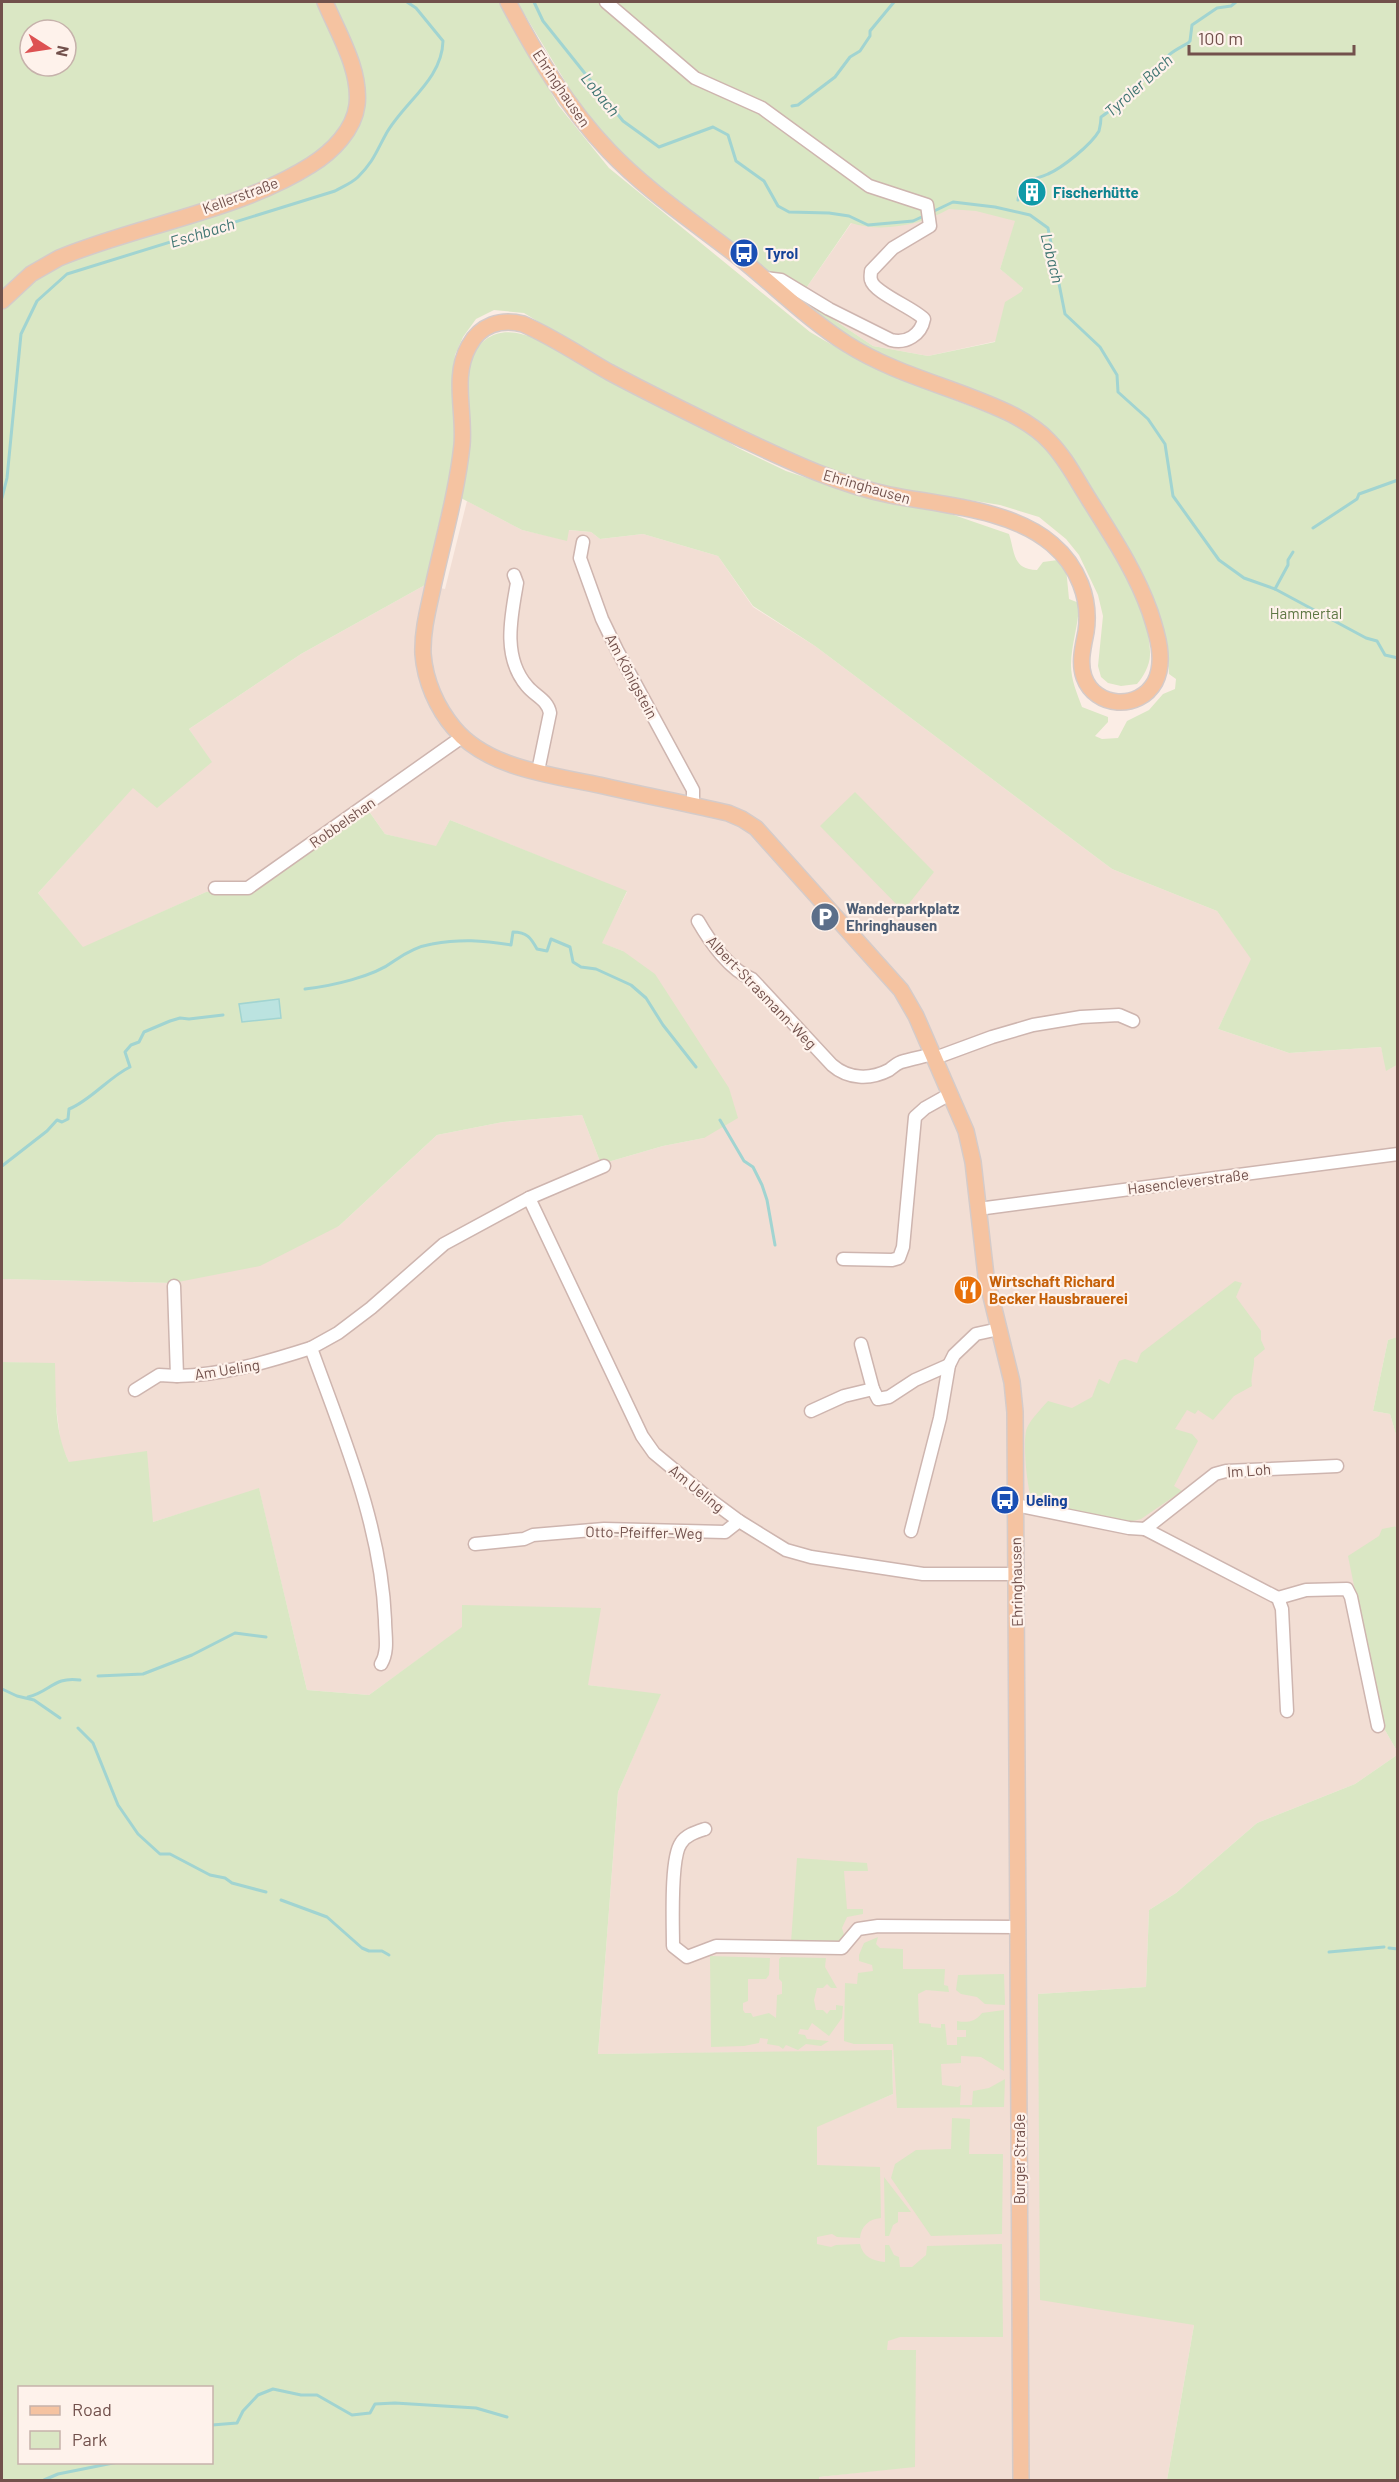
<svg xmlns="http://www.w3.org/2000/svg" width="1399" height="2482" font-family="Barlow,sans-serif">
	<rect width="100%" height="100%" fill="#fbede5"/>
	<g fill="#f2ded4">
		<polygon points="926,192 1016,221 1000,269 1023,287 1006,339 928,356 873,346 800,297 871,195"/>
		<polygon points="467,501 522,530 566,540 568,530 591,532 600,539 643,534 718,556 753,607 815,646 1112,869 1217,911 1252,959 1218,1029 1289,1053 1381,1047 1387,1070 1397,1065 1398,1337 1388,1340 1373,1411 1390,1414 1397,1438 1397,1526 1395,1526 1382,1725 1397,1751 1397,1755 1355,1784 1257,1823 1176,1893 1149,1910 1146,1987 1038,1994 1194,2325 1167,2480 819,2480 819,2477 915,2466 817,2348 817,2126 893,2094 892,2051 598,2054 618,1792 660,1695 588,1685 462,1605 463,1627 369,1695 307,1690 259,1489 153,1522 69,1462 61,1446 55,1398 55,1364 2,1362 2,1279 173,1283 339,1226 437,1135 503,1122 582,1115 601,1164 663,1146 704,1138 623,951 601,943 627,892 450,820 436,847 385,834 368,810 249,890 206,892 83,948 38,893 133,787 211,762 189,729 301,654 425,585 445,589"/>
	</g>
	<g fill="#dae7c4" fill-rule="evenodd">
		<path d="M2 2H319L347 67 353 100 340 133 303 164 240 192 83 243 2 294ZM30 30H66V66H30Z"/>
		<path d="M330 2H501L558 105 609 168 810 332C875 372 946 396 1016 424 1029 433 1041 441 1051 453 1061 465 1069 479 1077 492 1101 530 1152 609 1150 655 1150 665 1143 677 1137 684L1121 686 1108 683 1101 677 1098 666 1103 616 1098 595 1079 555 1066 539 1039 517 1000 505 864 483 768 445 626 375 524 313 494 310 476 319 463 337 455 355 452 376 455 422 453 462 425 585 301 654 189 729 212 762 157 808 133 788 38 893 83 947 206 892 249 890 368 810 385 834 436 846 450 820 627 891 602 943 623 951 655 974 729 1088 738 1118 704 1138 663 1146 601 1164 582 1115 503 1122 437 1135 339 1226 260 1266 173 1283 2 1279V311L36 277 69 260 285 186 361 114Z"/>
		<path d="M517 2H1397V1065L1386 1071 1381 1047 1289 1053 1218 1029 1251 959 1217 911 1112 869 815 646 753 606 718 556 643 534 600 539 591 532 569 530 567 541 522 530 459 497C463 480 468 463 469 446 472 413 454 364 485 340 502 327 520 333 538 339L661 408 703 427 738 448 786 471 852 493 948 513 1009 534C1015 553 1013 570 1037 570L1043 562 1058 560 1066 568 1069 599 1079 603C1079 624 1071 644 1071 665 1071 680 1077 693 1082 707L1108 717V722L1095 736 1102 739 1118 738 1127 721 1149 710 1163 694 1175 689 1176 679 1169 674 1167 644 1160 619 1060 443 850 339 634 167 585 114ZM949 209 976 211 1015 221 1000 269 1023 288 1021 292 1005 302 995 342 928 356 873 346 800 297 851 223C882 233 921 225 949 209Z"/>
		<polygon points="855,792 934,872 903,911 820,826"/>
		<path d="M1235 1281 1242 1283 1236 1297 1261 1331V1340L1265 1349 1254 1358C1255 1368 1250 1375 1252 1386L1234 1396 1213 1420 1198 1410 1195 1414 1187 1410 1175 1429 1192 1434 1198 1441 1174 1486 1182 1491 1141 1519 1129 1522 1033 1502C1027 1492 1022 1438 1027 1428 1031 1419 1041 1409 1048 1401L1072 1408 1092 1397 1099 1379 1109 1384 1119 1361 1125 1359 1137 1363 1141 1353Z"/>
		<polygon points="1397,1337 1398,1337 1397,1438 1390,1414 1373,1411 1388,1340"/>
		<path d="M2 1362 55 1363C56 1397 54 1431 69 1462L147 1451 153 1522 259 1488 307 1690 369 1695 462 1627V1605L601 1608 588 1685 661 1694 618 1792 598 2054 892 2050 893 2094 817 2127V2165L880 2167 881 2218C869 2219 861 2226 860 2238L837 2237 832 2234 817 2237V2244L831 2247 836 2245 860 2244C863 2257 873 2261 885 2262V2245H889L894 2255 899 2257 900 2267H912L926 2255 927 2246 1002 2244 1003 2337H900L888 2341 887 2350H916L915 2467 819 2477V2480H2ZM20 2388H212V2462H20Z"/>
		<polygon points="1397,1526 1397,1751 1382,1725 1348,1556 1379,1536 1382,1529"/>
		<polygon points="1397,1755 1397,2480 1167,2480 1194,2325 1040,2300 1038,1994 1146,1987 1149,1910 1176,1893 1257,1823 1355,1784"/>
		<path d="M797 1858 867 1863 868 1871H844L847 1909H863V1914L847 1917 842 1928 845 1938C832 1947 807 1942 791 1942Z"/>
		<path d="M878 1937 876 1944 880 1948 903 1949V1969H945L944 1985 948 1986 949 1992 926 1990 918 1994 919 2023 931 2024V2027L941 2028V2024H945L947 2045H957V2037H966V2030H957V2021C967 2023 975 2022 982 2013L1004 2010V2071L981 2057 961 2056V2063L941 2064 942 2085 958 2087 961 2085 960 2105H972L973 2091 989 2088 1005 2079 1004 2107 897 2108 893 2044H854L844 2041 845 1983 857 1984 858 1973 873 1971 872 1965 859 1961V1955L864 1943Z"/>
		<polygon points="710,1956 770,1958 769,1975 766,1979 748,1979 748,2001 743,2003 743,2010 745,2013 751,2013 753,2017 769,2013 776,2018 777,1995 782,1994 782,1982 779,1979 779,1959 781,1957 826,1958 825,1967 837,1988 831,1988 827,1984 823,1988 817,1988 814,2000 816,2010 823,2010 827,2014 830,2010 836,2010 836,2005 843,2006 842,2018 829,2036 812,2023 808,2030 800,2029 798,2034 805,2035 807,2039 829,2041 821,2046 806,2044 798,2050 786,2045 783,2049 779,2046 767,2044 768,2039 760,2038 759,2043 744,2046 711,2047"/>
		<polygon points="1004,1974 1005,2005 985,2004 977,1997 961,1994 956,1990 958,1975"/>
		<polygon points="952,2118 970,2119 969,2154 1003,2154 1002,2234 931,2236 891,2178 895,2164 916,2150 951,2149"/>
		<polygon points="884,2177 911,2212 898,2212 898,2222 893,2225 889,2236 885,2236"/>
	</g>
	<polygon fill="#bbe3e0" stroke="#a1d4d1" stroke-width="1.5" points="279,999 281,1018 242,1022 239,1004"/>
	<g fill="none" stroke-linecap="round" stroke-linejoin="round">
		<g stroke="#a1d4d1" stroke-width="3">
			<polyline points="534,2 543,21 623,121 659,147 713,127 728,135 736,161 764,181 778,206 789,212 829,213 849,216 868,225 913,221 926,215"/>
			<polyline points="792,106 798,105 835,77 850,57 860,51 870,36 870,31 894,2"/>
			<path d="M1018 200C1021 177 1033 181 1048 174 1062 168 1091 145 1099 131 1100 127 1101 121 1101 117 1113 110 1114 105 1123 97 1135 86 1149 75 1162 66 1165 54 1178 49 1188 43L1190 41 1192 25 1217 8 1231 6 1236 2"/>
			<polyline points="932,212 953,202 995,207 1030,215 1048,228 1065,314 1100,347 1117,375 1118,392 1148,419 1165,444 1173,496 1219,560 1244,578 1275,589 1366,638 1377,641 1385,655 1398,658"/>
			<path d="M2 498 7 478 21 334 37 301 67 274 335 191C342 187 352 183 358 177 374 161 376 152 386 134 404 102 442 80 443 41L416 8 407 2"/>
			<polyline points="1313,528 1357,499 1359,494 1398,480"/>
			<polyline points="1275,589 1288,565 1288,560 1293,552"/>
			<path d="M305 989C331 986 373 977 394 961 404 954 419 946 432 944 460 939 482 940 511 945L513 932C527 932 531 938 537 949L547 951 551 939 570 947 573 962 581 967 596 969 631 985 646 998 663 1025 696 1067"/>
			<polyline points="720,1120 744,1161 753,1167 762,1185 767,1200 775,1245"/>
			<path d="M2 1166 47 1131 57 1120 62 1122 68 1119 69 1109C90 1101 109 1077 130 1067L125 1052 131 1045 139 1042 144 1032 170 1021 180 1018 189 1019 223 1015"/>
			<polyline points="98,1676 143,1674 192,1655 235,1633 266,1637"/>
			<polyline points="2,1689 17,1696 34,1700 60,1718"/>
			<path d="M28 1697C50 1692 54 1676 80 1680"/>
			<polyline points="78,1728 93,1743 118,1805 138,1834 160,1854 170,1854 210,1875 225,1878 232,1883 266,1892"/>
			<polyline points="281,1900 327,1917 362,1948 369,1951 382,1951 389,1955"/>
			<polyline points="1389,1948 1398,1949"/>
			<polyline points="1329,1952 1384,1947"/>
			<polyline points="212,2425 237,2423 243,2411 258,2395 273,2389 301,2395 317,2395 352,2415 370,2413 375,2404 395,2403 476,2408 507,2417"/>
			<polyline points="44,2480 58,2474 118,2462"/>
		</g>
		<g stroke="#ceb5af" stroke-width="15">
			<g id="minor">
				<path d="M606 2 695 78 762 108 869 186 927 205 930 226 893 248 871 271C871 274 870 277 871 280 874 293 914 308 924 319 921 335 906 344 891 340L829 309 781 280 765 278"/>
				<polyline points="583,542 580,558 602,619 617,650 693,790 693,805"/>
				<path d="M514 575 517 583C511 617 502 657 527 686 535 696 548 700 550 713L538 771"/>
				<polyline points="215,888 248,888 462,737"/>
				<path d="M698 921C710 942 730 970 752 979L832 1065C848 1079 870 1080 889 1070 893 1067 896 1064 901 1062 911 1059 922 1057 933 1054"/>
				<polyline points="935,1058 992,1037 1033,1025 1081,1017 1119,1015 1133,1021"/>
				<polyline points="529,1198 604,1166"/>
				<polyline points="978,1209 1398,1154"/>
				<polyline points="843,1259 892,1260 899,1258 903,1247 915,1117 925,1108 950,1094"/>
				<path d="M174 1286 177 1376C224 1375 267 1362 311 1348"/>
				<polyline points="861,1344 873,1389"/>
				<polyline points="135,1390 159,1375 177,1376"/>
				<polyline points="811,1411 844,1396 873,1389 878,1399 889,1397 915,1380 949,1365"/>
				<polyline points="1015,1505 1129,1528 1145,1529 1215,1474 1226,1471 1337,1466"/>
				<polyline points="1145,1529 1278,1598 1282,1609 1287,1711"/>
				<polyline points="911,1531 940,1418 949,1365 954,1355 976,1334 999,1329"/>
				<polyline points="475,1544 524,1539 533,1535 604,1529 725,1532 739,1521"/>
				<polyline points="1278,1598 1306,1590 1347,1589 1351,1597 1378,1726"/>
				<path d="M381 1664C389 1651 385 1635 385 1620 381 1524 343 1437 311 1348L338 1333 371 1308 444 1244 529 1198 642 1436 654 1453 712 1501 739 1521 786 1550 811 1557 923 1574H1016"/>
				<path d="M705 1829C696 1832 686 1835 681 1843 670 1858 673 1924 673 1946L687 1957 716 1946 842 1948 858 1929 878 1926 1016 1927"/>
			</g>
		</g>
		<g stroke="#d5cbc9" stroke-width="18">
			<g id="major">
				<path d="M508 2C536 55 567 107 609 151 648 192 697 224 741 259 776 287 809 320 847 344 899 377 959 388 1013 415 1026 422 1039 430 1049 441 1066 458 1077 481 1090 501 1112 536 1136 572 1150 612 1157 633 1166 661 1155 682 1139 711 1095 708 1084 677 1079 663 1083 647 1086 632 1091 599 1078 566 1052 544 1012 509 941 505 890 495 836 484 787 460 738 437 695 416 652 395 609 372 581 356 553 337 523 324 501 318 480 325 469 346 452 376 465 412 462 445 457 491 444 537 434 582 429 606 422 630 423 654 425 681 437 708 454 728 487 768 551 775 599 785 642 795 685 803 728 813L742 819 756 828 901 990 916 1016 966 1131 973 1162 986 1276 1012 1382 1015 1412 1021 2480"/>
				<path d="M2 301 31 274 59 258C138 225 239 211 311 165 332 152 354 130 357 105 361 70 338 33 325 2"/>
			</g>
		</g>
		<use href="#minor" stroke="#fff" stroke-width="12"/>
		<use href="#major" stroke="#f5c3a1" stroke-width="15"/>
	</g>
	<defs>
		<g id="building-disc" transform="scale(1.5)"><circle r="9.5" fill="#0f9aa8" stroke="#fef2eb"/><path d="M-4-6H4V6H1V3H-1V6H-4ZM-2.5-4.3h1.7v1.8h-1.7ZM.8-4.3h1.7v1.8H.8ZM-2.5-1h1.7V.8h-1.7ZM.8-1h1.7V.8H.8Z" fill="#fff"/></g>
		<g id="bus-disc" transform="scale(1.5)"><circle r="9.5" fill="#1a4fb4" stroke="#fef2eb"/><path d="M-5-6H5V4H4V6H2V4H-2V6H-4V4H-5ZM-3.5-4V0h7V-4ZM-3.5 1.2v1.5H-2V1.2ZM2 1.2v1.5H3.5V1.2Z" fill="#fff"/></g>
		<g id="parking-disc" transform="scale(1.5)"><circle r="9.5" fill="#5c6f8a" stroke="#fef2eb"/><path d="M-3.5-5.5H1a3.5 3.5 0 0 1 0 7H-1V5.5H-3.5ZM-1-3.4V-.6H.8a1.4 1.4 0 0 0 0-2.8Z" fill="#fff"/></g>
		<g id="restaurant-disc" transform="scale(1.5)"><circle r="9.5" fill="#e8710a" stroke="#fef2eb"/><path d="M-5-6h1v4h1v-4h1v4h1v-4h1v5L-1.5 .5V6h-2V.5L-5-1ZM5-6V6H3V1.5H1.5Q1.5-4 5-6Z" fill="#fff"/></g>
	</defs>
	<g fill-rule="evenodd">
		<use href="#building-disc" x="1032" y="192"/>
		<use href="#bus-disc" x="744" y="253"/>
		<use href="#parking-disc" x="825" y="917"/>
		<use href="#restaurant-disc" x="968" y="1290"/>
		<use href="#bus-disc" x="1005" y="1500"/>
	</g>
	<g text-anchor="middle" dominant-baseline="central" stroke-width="4.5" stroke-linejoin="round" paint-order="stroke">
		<g font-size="15" fill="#72514c" stroke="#fef2eb">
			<text transform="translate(562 88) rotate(56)">Ehringhausen</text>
			<text transform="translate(240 195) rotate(-20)">Kellerstraße</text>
			<text transform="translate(867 486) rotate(16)">Ehringhausen</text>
			<text transform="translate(632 676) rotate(62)">Am Königstein</text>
			<text transform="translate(342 822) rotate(-35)">Robbelshan</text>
			<text transform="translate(762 992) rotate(46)">Albert-Strasmann-Weg</text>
			<text transform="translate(1188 1181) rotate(-7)">Hasencleverstraße</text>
			<text transform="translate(227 1369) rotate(-9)">Am Ueling</text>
			<text transform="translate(1249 1470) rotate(-4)">Im Loh</text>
			<text transform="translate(697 1488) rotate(39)">Am Ueling</text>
			<text transform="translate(644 1532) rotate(1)">Otto-Pfeiffer-Weg</text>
			<text transform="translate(1016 1582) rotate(-91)">Ehringhausen</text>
			<text transform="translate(1019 2159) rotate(-90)">Burger Straße</text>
		</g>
		<g font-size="15" font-weight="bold" fill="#0d838f" stroke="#fef2eb" text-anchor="start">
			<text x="1053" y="192">Fischerhütte</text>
		</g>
		<g font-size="15" font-weight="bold" fill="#164399" stroke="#fef2eb" text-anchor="start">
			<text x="765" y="253">Tyrol</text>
			<text x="1026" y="1500">Ueling</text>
		</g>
		<g font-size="15" fill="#5e7744" stroke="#fef2eb">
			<text x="1306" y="613">Hammertal</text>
		</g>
		<g font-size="15" font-weight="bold" fill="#4e5e75" stroke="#fef2eb" text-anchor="start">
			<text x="846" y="908">Wanderparkplatz<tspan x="846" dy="17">Ehringhausen</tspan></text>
		</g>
		<g font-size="15" font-weight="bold" fill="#c56008" stroke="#fef2eb" text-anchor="start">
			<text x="989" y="1281">Wirtschaft Richard<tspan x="989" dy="17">Becker Hausbrauerei</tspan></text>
		</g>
		<g font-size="16" font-style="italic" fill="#417673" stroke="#fef2eb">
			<text transform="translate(1138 85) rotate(-42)">Tyroler Bach</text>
			<text transform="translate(601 94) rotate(51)">Lobach</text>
			<text transform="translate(202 232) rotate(-17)">Eschbach</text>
			<text transform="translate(1053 258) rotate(76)">Lobach</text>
		</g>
	</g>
	<rect width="1399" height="2482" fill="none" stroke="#72514c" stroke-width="6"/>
	<rect x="18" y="2386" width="195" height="78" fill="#fef2eb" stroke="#c6b2ab" stroke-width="1.5"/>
	<rect x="30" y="2406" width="30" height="9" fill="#f5c3a1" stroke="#c6b2ab" stroke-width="1.5"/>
	<text x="72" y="2416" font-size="18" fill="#72514c">Road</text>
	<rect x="30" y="2431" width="30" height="18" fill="#dae7c4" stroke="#c6b2ab" stroke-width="1.5"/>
	<text x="72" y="2446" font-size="18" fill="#72514c">Park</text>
	<g transform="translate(48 48) rotate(102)"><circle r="28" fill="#fef2eb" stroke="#c6b2ab" stroke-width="1.5"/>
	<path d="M0-4.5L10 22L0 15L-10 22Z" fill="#dd5252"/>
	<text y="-9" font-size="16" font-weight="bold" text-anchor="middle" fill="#72514c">N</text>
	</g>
	<path d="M1189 45v9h165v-9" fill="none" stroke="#72514c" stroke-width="3"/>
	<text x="1198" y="45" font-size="18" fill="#72514c" stroke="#fef2eb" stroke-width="4.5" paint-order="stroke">100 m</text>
</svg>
